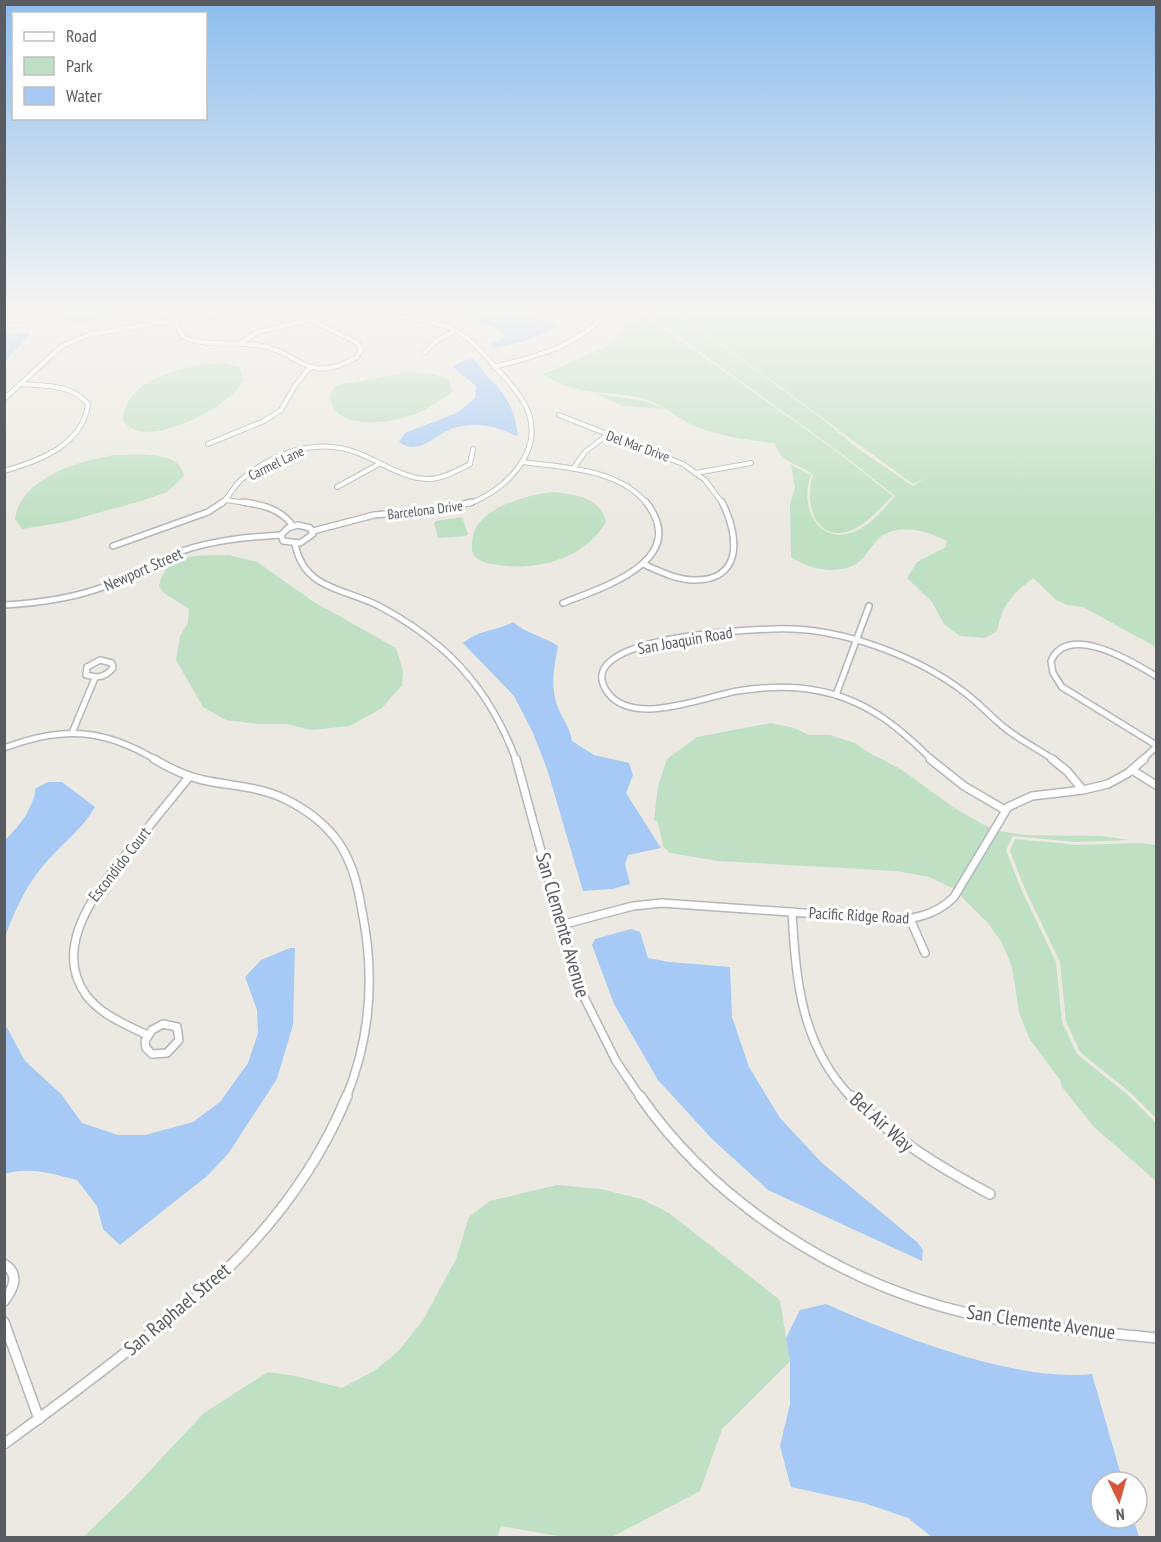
<svg xmlns="http://www.w3.org/2000/svg" width="1161" height="1542" font-family="'PT Sans Narrow',sans-serif">
	<rect width="100%" height="100%" fill="#ebe9e1"/>
	<g fill="#bfe0c3">
		<path d="M657 308H670L821 418 861 451 913 486 926 477 913 484 672 308H1156V647L1083 607 1067 605 1055 599 1033 578C1013 594 1002 604 997 631L985 638 960 636 944 624 932 602 907 578 917 562 946 547 947 541C928 532 906 524 885 534 876 538 870 550 863 558 845 577 811 571 791 557L790 504 795 487 791 465 811 475C800 501 814 541 847 534 867 530 883 510 895 496L842 454 657 321Z"/>
		<path d="M647 316 840 454 893 496C879 508 867 525 849 531 814 543 804 499 813 475 797 462 783 465 774 443 748 440 722 437 697 427 679 420 665 405 645 399 607 389 578 398 543 374L606 347 625 331 624 324Z"/>
		<path d="M226 363 239 367 244 379C233 406 142 454 123 420 125 376 192 364 226 363Z"/>
		<path d="M406 373 434 374 449 380 452 391C427 415 383 429 349 419 334 415 322 394 338 385Z"/>
		<polygon points="596,394 644,401 666,409 623,406"/>
		<path d="M114 455C135 455 180 449 184 476L167 492 141 501 65 522 22 529 15 519C20 478 79 461 114 455Z"/>
		<path d="M552 492C574 494 601 497 606 522 585 559 537 571 498 565 490 564 478 562 473 554 471 549 472 541 473 536 479 507 527 495 552 492Z"/>
		<polygon points="462,517 468,534 465,536 438,538 434,523 436,521"/>
		<path d="M229 555 257 562 314 602 396 648 403 671 402 685 382 708 350 726 311 730 287 724H257L226 720 203 707 176 660 180 636 188 623 189 609 164 593 159 586C166 551 201 556 229 555Z"/>
		<polygon points="771,723 794,728 809,735 830,735 855,743 868,752 902,770 953,807 982,824 999,831 1025,835 1100,836 1130,840 1076,842 1013,836 1006,850 1021,889 1056,962 1062,1022 1077,1054 1129,1096 1156,1123 1156,1181 1094,1127 1062,1087 1060,1080 1029,1038 1019,1012 1012,967 1002,943 988,923 954,889 929,877 896,871 718,861 670,853 663,846 658,822 654,820 658,786 667,759 697,737"/>
		<polygon points="1015,839 1077,845 1141,843 1156,845 1156,1118 1131,1093 1080,1052 1066,1021 1060,962 1025,889 1010,851"/>
		<polygon points="557,1185 601,1189 641,1199 669,1213 780,1300 790,1361 722,1429 700,1491 612,1537 564,1537 501,1526 497,1538 82,1538 128,1494 204,1413 268,1372 296,1376 342,1388 374,1371 388,1360 401,1348 423,1320 456,1259 469,1217 490,1201"/>
	</g>
	<g fill="#a6caf5">
		<polygon points="75,308 166,308 76,323 68,321 67,318"/>
		<path d="M478 308H522C528 321 543 322 556 325 545 337 509 346 493 348L490 343 504 338 505 335 497 329 462 313Z"/>
		<polygon points="29,333 31,334 5,361 5,334"/>
		<path d="M474 359C484 375 501 387 509 404 515 414 516 425 518 436 513 435 510 433 505 431 490 424 469 423 454 428 435 434 419 457 399 442L405 433 457 413 475 398 476 386 453 367 465 360Z"/>
		<path d="M513 622C527 634 543 636 558 646 555 664 551 679 555 698 558 714 570 725 572 741L594 755 629 763 633 775 626 793 661 848 628 855 625 864 630 884 612 889 583 891 547 769 533 733 514 696 463 643C478 630 497 631 513 622Z"/>
		<path d="M48 782H62L95 807C82 830 59 846 42 867 25 888 14 912 5 937V840C20 825 32 811 36 788Z"/>
		<polygon points="631,929 640,932 648,958 669,962 730,967 732,1017 749,1067 780,1118 822,1163 917,1242 923,1250 922,1261 768,1190 712,1139 658,1080 614,1004 592,945 595,939"/>
		<path d="M290 948H295L293 1025 277 1079 228 1154 207 1176 120 1245 103 1229 97 1206 77 1180C54 1174 28 1166 5 1174V1024L25 1061 61 1094 82 1123 118 1135H145L193 1122 220 1102 248 1063 258 1033 257 1010 245 977 261 960Z"/>
		<path d="M826 1304C899 1336 1013 1382 1092 1374L1123 1482H1101V1518H1133L1139 1537H932L908 1518 864 1503 791 1487 780 1446 790 1404V1361L786 1338 800 1310Z"/>
	</g>
	<g fill="none" stroke-linecap="round" stroke-linejoin="round">
		<g stroke="#b3b6ba" stroke-width="6">
			<g id="street-far3">
				<path d="M368 308C397 320 434 317 461 334 474 342 484 354 494 366 507 379 523 396 529 414 542 455 503 492 468 504"/>
				<polyline points="571,308 607,314"/>
				<polyline points="4,321 32,319 57,308"/>
				<path d="M176 321 182 336 191 340C213 346 235 342 257 345 300 350 305 387 357 357L361 349 358 343 315 322 301 308"/>
				<polyline points="240,343 258,332 311,319"/>
				<polyline points="425,352 436,341 455,331"/>
				<path d="M494 367C538 356 581 346 610 308"/>
				<polyline points="4,399 62,346 88,335 244,308"/>
				<polyline points="559,415 683,464 705,480 723,504"/>
				<polyline points="208,444 264,421 281,410 295,386 310,367"/>
				<path d="M522 462C562 467 620 469 647 504"/>
				<polyline points="573,469 585,452 607,435"/>
				<path d="M4 471C39 461 83 445 88 404 71 384 46 386 22 384"/>
				<polyline points="696,473 751,463"/>
				<polyline points="337,487 379,464"/>
				<polyline points="226,500 253,504"/>
				<path d="M222 504C229 496 234 486 242 479 275 452 318 437 358 453 381 462 402 478 427 479 443 479 456 471 470 464L473 449"/>
			</g>
		</g>
		<g stroke="#b3b6ba" stroke-width="8">
			<g id="street-far2">
				<path d="M243 502C263 505 281 509 293 526"/>
				<polygon points="298,525 310,528 313,534 300,543 283,541 281,535 288,528"/>
				<polyline points="313,531 374,515 443,509 472,502"/>
				<path d="M295 544C304 590 344 588 379 606 400 617 421 631 440 647 475 677 500 717 516 760"/>
				<polyline points="113,546 208,512 223,502"/>
				<path d="M643 564C659 571 675 579 692 580 744 582 739 535 722 502"/>
				<path d="M563 603C601 588 692 561 646 502"/>
				<path d="M4 605C41 603 77 598 111 584 135 574 157 560 182 551 214 540 248 537 281 535"/>
				<path d="M100 660 112 663 113 668C104 678 98 678 86 675L87 667Z"/>
				<path d="M1156 676C1133 662 1068 622 1051 661L1053 673 1062 687 1156 745"/>
				<polyline points="836,695 869,606"/>
				<polyline points="72,733 95,678"/>
				<path d="M4 748C62 726 103 728 156 760"/>
				<path d="M932 760C898 726 864 698 814 690 789 685 763 687 737 691 704 697 634 727 608 693 564 634 767 628 792 629 820 630 850 637 876 646 907 657 938 672 964 692 979 703 991 717 1005 728 1020 740 1038 749 1054 760"/>
				<polyline points="1142,760 1156,747"/>
			</g>
		</g>
		<g stroke="#b3b6ba" stroke-width="10">
			<g id="street-far1">
				<path d="M154 759C169 768 185 776 203 780 230 786 257 786 283 798 304 808 325 823 339 843 353 864 358 887 362 911 375 975 371 1037 346 1098"/>
				<polyline points="516,759 577,983 616,1061 641,1098"/>
				<polyline points="930,759 964,786 1005,810"/>
				<polyline points="1052,759 1067,771 1082,789"/>
				<polyline points="1132,770 1156,785"/>
				<path d="M792 912C796 981 801 1046 852 1098"/>
				<polyline points="910,919 925,953"/>
				<path d="M561 925 633 906 662 903 902 920C922 917 939 912 954 897L1008 807 1032 796 1083 790 1108 784 1128 773 1144 759"/>
				<polygon points="163,1024 177,1027 179,1040 167,1053 152,1054 146,1048 145,1041 152,1030"/>
				<path d="M147 1035C125 1024 101 1015 86 995 48 942 106 880 137 841 154 820 172 798 189 777"/>
			</g>
		</g>
		<g stroke="#b3b6ba" stroke-width="12">
			<g id="street">
				<path d="M640 1096C716 1205 842 1285 971 1314 1032 1328 1094 1331 1156 1338"/>
				<path d="M851 1096C892 1138 939 1167 990 1194"/>
				<path d="M4 1264C20 1274 14 1288 4 1301"/>
				<polyline points="4,1322 39,1419"/>
				<path d="M4 1444C48 1412 92 1379 135 1345 158 1327 183 1309 206 1289 266 1235 316 1171 347 1096"/>
			</g>
		</g>
		<use href="#street-far3" stroke="#fff" stroke-width="4"/>
		<use href="#street-far2" stroke="#fff" stroke-width="5"/>
		<use href="#street-far1" stroke="#fff" stroke-width="7"/>
		<use href="#street" stroke="#fff" stroke-width="9"/>
	</g>
	<linearGradient id="sky" x2="0" y2="1"><stop stop-color="#8dbded"/><stop offset="0.59" stop-color="#f6f5f2"/><stop offset="1" stop-color="#f6f5f2" stop-opacity="0"/></linearGradient>
	<rect width="1161" height="524" fill="url(#sky)"/>
	<g text-anchor="middle" dominant-baseline="central" stroke-width="6" stroke-linejoin="round" paint-order="stroke">
		<g font-size="14" fill="#595c60" stroke="#fff">
			<text transform="translate(638 446) rotate(20)">Del Mar Drive</text>
			<text transform="translate(276 463) rotate(-26)">Carmel Lane</text>
			<text transform="translate(425 510) rotate(-7)">Barcelona Drive</text>
		</g>
		<g font-size="16" fill="#595c60" stroke="#fff">
			<text transform="translate(143 569) rotate(-24)">Newport Street</text>
			<text transform="translate(685 640) rotate(-10)">San Joaquin Road</text>
			<text transform="translate(119 864) rotate(-52)">Escondido Court</text>
			<text transform="translate(859 915) rotate(3)">Pacific Ridge Road</text>
		</g>
		<g font-size="20" fill="#595c60" stroke="#fff">
			<text transform="translate(563 925) rotate(74)">San Clemente Avenue</text>
			<text transform="translate(882 1122) rotate(42)">Bel Air Way</text>
			<text transform="translate(177 1309) rotate(-40)">San Raphael Street</text>
			<text transform="translate(1041 1322) rotate(8)">San Clemente Avenue</text>
		</g>
	</g>
	<rect width="1161" height="1542" fill="none" stroke="#595c60" stroke-width="12"/>
	<rect x="12" y="12" width="195" height="108" fill="#ffffff" stroke="#bdbebf" stroke-width="1.5"/>
	<rect x="24" y="32" width="30" height="9" fill="#ffffff" stroke="#bdbebf" stroke-width="1.5"/>
	<text x="66" y="42" font-size="18" fill="#595c60">Road</text>
	<rect x="24" y="57" width="30" height="18" fill="#bfe0c3" stroke="#bdbebf" stroke-width="1.5"/>
	<text x="66" y="72" font-size="18" fill="#595c60">Park</text>
	<rect x="24" y="87" width="30" height="18" fill="#a6caf5" stroke="#bdbebf" stroke-width="1.5"/>
	<text x="66" y="102" font-size="18" fill="#595c60">Water</text>
	<g transform="translate(1119 1500) rotate(175)"><circle r="28" fill="#ffffff" stroke="#bdbebf" stroke-width="1.5"/>
	<path d="M0-4.5L10 22L0 15L-10 22Z" fill="#d5583c"/>
	<text y="-9" font-size="16" font-weight="bold" text-anchor="middle" fill="#595c60">N</text>
	</g>
</svg>
